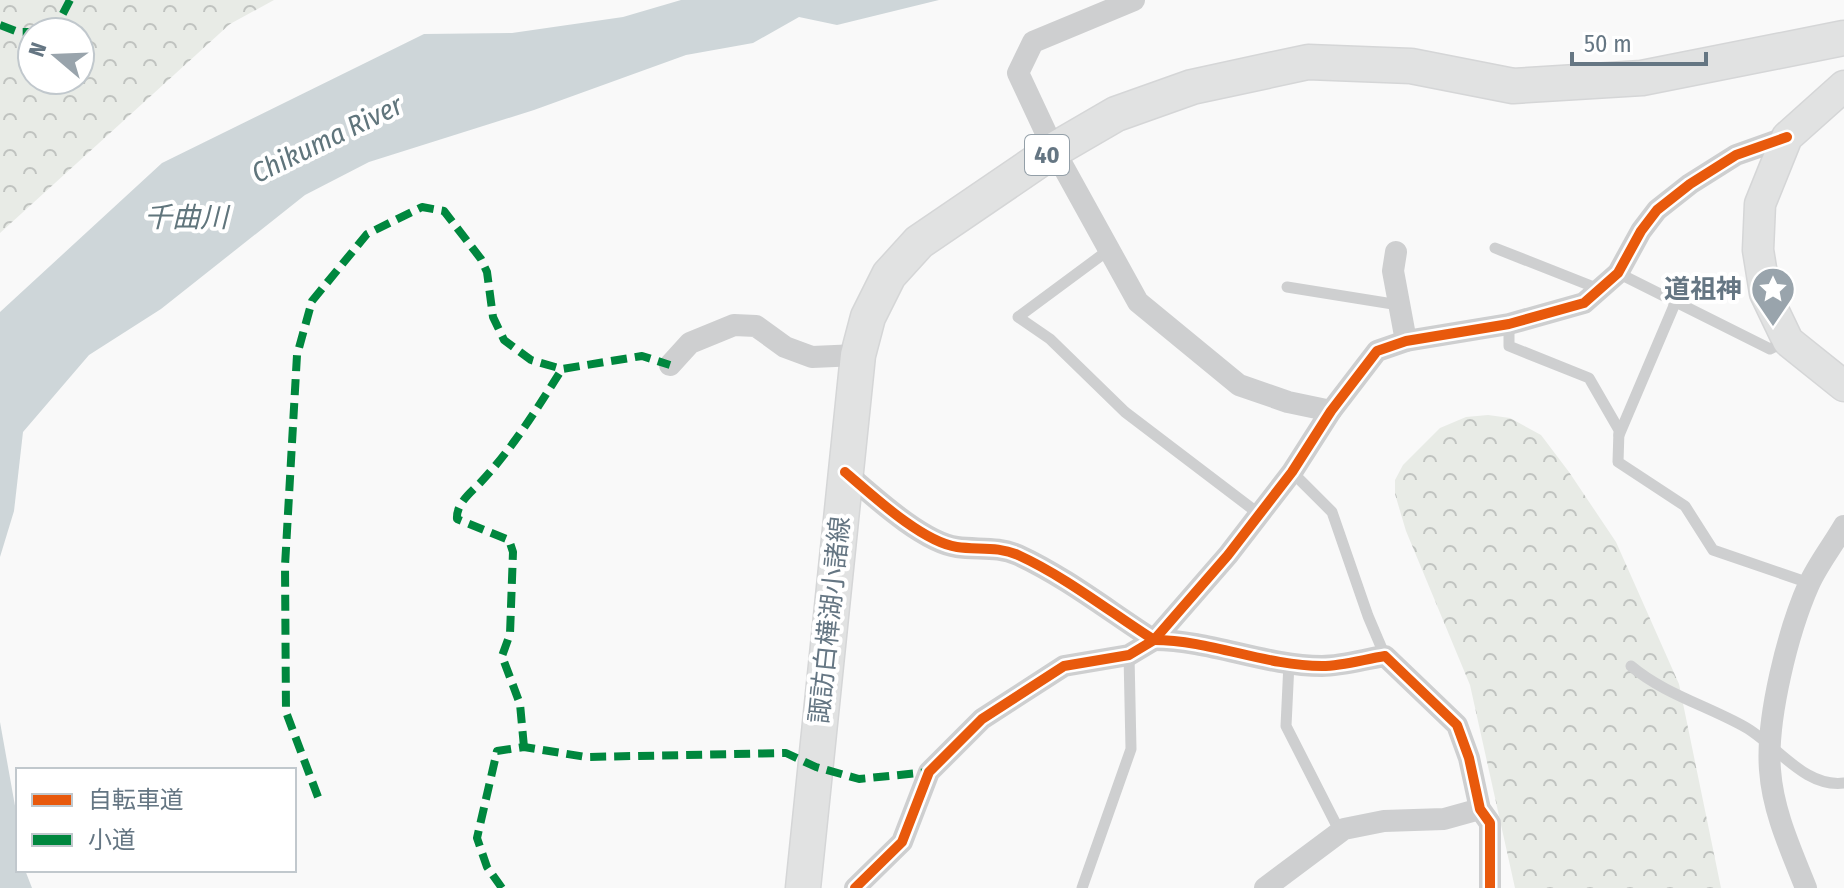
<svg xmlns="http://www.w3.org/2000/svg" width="1844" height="888" font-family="'Fira Sans Condensed','Noto Sans JP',sans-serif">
	<defs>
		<pattern id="forest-crowns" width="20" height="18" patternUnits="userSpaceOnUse" patternTransform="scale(2)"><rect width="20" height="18" fill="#e8ebe6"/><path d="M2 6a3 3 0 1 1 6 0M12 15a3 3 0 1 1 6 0" fill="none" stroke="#c0c3c0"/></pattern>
	</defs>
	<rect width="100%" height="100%" fill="#f9f9f9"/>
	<g fill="url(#forest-crowns)" fill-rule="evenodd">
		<path d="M0 0H274L230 24 0 233ZM32 32H80V80H32Z"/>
		<polygon points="1488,415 1510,418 1541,435 1569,472 1616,542 1679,684 1721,888 1515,888 1470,685 1406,531 1395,494 1395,480 1403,465 1440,428 1466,417"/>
	</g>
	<g fill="#ced6d9">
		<polygon points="681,0 939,0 837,25 799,17 753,43 686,55 534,110 369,162 305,195 161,309 89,355 23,432 14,511 0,557 0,312 162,163 424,34 512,33 623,17"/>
		<polygon points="0,722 17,817 18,870 25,870 32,888 0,888"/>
	</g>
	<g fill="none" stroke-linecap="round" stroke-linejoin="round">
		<g stroke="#d5d6d7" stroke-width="33">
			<polyline id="secondary" points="1844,86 1787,137 1760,204 1758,250 1765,293 1788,341 1844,386"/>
		</g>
		<g stroke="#d5d6d7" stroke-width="37">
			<polyline id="primary" points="803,888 858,355 868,317 889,275 919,242 1054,150 1116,114 1192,87 1308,62 1411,66 1513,86 1642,78 1844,38"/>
		</g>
		<g stroke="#cecfd0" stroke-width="11">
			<polyline points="1495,248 1599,289"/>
			<polyline points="1110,249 1018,317 1050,339 1125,412 1259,514"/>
			<polyline points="1618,273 1770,349 1787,341"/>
			<polyline points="1287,287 1399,305"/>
			<polyline points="1509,324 1509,346 1589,378 1619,430 1618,462 1685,506 1713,550 1809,583"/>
			<polyline points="1619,435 1676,301"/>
			<polyline points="1292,472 1332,512 1368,616 1385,656"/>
			<polyline points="1289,663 1286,726 1340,832"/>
			<path d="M1631 666C1664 694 1708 706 1745 727 1777 745 1804 788 1844 783"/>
			<polyline points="1082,888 1131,749 1129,655"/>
		</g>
		<g stroke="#cecfd0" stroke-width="22">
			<polyline points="1134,0 1033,42 1018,73 1054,150 1138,302 1239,385 1288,402 1331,411"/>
			<polyline points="1396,252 1393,271 1406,341"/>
			<polyline points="670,365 690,343 734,325 756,326 785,347 812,357 858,355"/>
			<path d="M845 472C872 495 922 542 957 547 977 550 998 546 1018 555 1066 577 1110 612 1154 640 1211 640 1265 666 1322 666 1343 666 1365 659 1385 656L1457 725 1469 758 1480 809 1490 823V888"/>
			<polyline points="855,888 902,842 929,772 982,719 1064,666 1129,655 1154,640 1228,555 1292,472 1331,411 1377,351 1406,341 1509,324 1584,303 1618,273 1641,231 1657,210 1690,184 1736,155 1787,137"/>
			<polyline points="1265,888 1344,829 1384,821 1444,819 1480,809"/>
			<path d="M1806 888C1791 850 1773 812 1770 770 1766 719 1788 631 1809 584 1818 564 1833 545 1844 526"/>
		</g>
		<use href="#secondary" stroke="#e1e2e2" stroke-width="30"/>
		<use href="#primary" stroke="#e1e2e2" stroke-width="34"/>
		<g stroke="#00873e" stroke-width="8" stroke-dasharray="16 8" stroke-linecap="butt">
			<polyline points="0,25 18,32 32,32"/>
			<polyline points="48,32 57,25 70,0"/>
			<path d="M524 747 520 704 502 656 510 634 513 552 509 540 457 519C456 504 470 493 480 483 512 449 537 409 562 369"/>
			<polyline points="318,797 286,712 285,566 297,355 312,301 367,234 422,207 444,211 481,259 487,272 493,317 504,340 531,360 562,369 642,356 670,365"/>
			<polyline points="502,888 487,867 477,838 497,751 524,747 586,757 786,753 816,767 859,779 929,772"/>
		</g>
		<g stroke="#fff" stroke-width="15">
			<g id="cycleway">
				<path d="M845 472C872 495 922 542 957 547 977 550 998 546 1018 555 1066 577 1110 612 1154 640 1211 640 1265 666 1322 666 1343 666 1365 659 1385 656L1457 725 1469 758 1480 809 1490 823V888"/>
				<polyline points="855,888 902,842 929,772 982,719 1064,666 1129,655 1154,640 1228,555 1292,472 1331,411 1377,351 1406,341 1509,324 1584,303 1618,273 1641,231 1657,210 1690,184 1736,155 1787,137"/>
			</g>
		</g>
		<use href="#cycleway" stroke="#e8590c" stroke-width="10"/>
	</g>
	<defs>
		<g id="sight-pin" transform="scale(2.3)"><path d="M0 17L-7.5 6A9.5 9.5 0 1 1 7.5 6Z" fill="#99a4ac" stroke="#fff"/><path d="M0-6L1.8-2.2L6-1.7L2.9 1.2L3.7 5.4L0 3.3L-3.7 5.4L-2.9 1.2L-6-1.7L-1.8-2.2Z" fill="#fff"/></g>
	</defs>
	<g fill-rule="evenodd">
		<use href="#sight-pin" x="1773" y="289"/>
	</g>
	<g text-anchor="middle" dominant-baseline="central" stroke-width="8" stroke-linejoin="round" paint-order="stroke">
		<rect fill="#fff" stroke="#939fa8" stroke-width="2" x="1025" y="135" width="44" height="40" rx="6"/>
		<g font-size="24" font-weight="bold" fill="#657683">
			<text x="1047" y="155">40</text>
		</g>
		<g font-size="26" font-weight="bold" fill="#657683" stroke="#fff" text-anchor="end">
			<text x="1742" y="289">道祖神</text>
		</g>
		<g font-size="26" fill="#657683" stroke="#fff">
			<text transform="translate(830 620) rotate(-84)">諏訪白樺湖小諸線</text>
		</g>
		<g font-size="28" font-style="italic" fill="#60757c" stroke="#fff">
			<text transform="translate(327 139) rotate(-26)">Chikuma River</text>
			<text x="186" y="217">千曲川</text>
		</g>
	</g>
	<rect x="16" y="768" width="280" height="104" fill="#ffffff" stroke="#c1c8cd" stroke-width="2"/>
	<rect x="32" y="794" width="40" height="12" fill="#e8590c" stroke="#c1c8cd" stroke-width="2"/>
	<text x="88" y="808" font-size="24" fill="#657683">自転車道</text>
	<rect x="32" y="834" width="40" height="12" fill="#00873e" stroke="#c1c8cd" stroke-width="2"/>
	<text x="88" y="848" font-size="24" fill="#657683">小道</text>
	<g transform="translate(56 56) rotate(289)"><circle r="38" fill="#ffffff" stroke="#c1c8cd" stroke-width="2"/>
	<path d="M0-6L14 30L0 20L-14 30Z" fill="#99a4ac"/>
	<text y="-12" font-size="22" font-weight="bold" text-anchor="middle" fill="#657683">N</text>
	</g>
	<path d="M1572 52v12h134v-12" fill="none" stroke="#657683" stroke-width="4"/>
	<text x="1584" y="52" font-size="24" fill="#657683" stroke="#ffffff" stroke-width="6" paint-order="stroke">50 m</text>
</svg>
